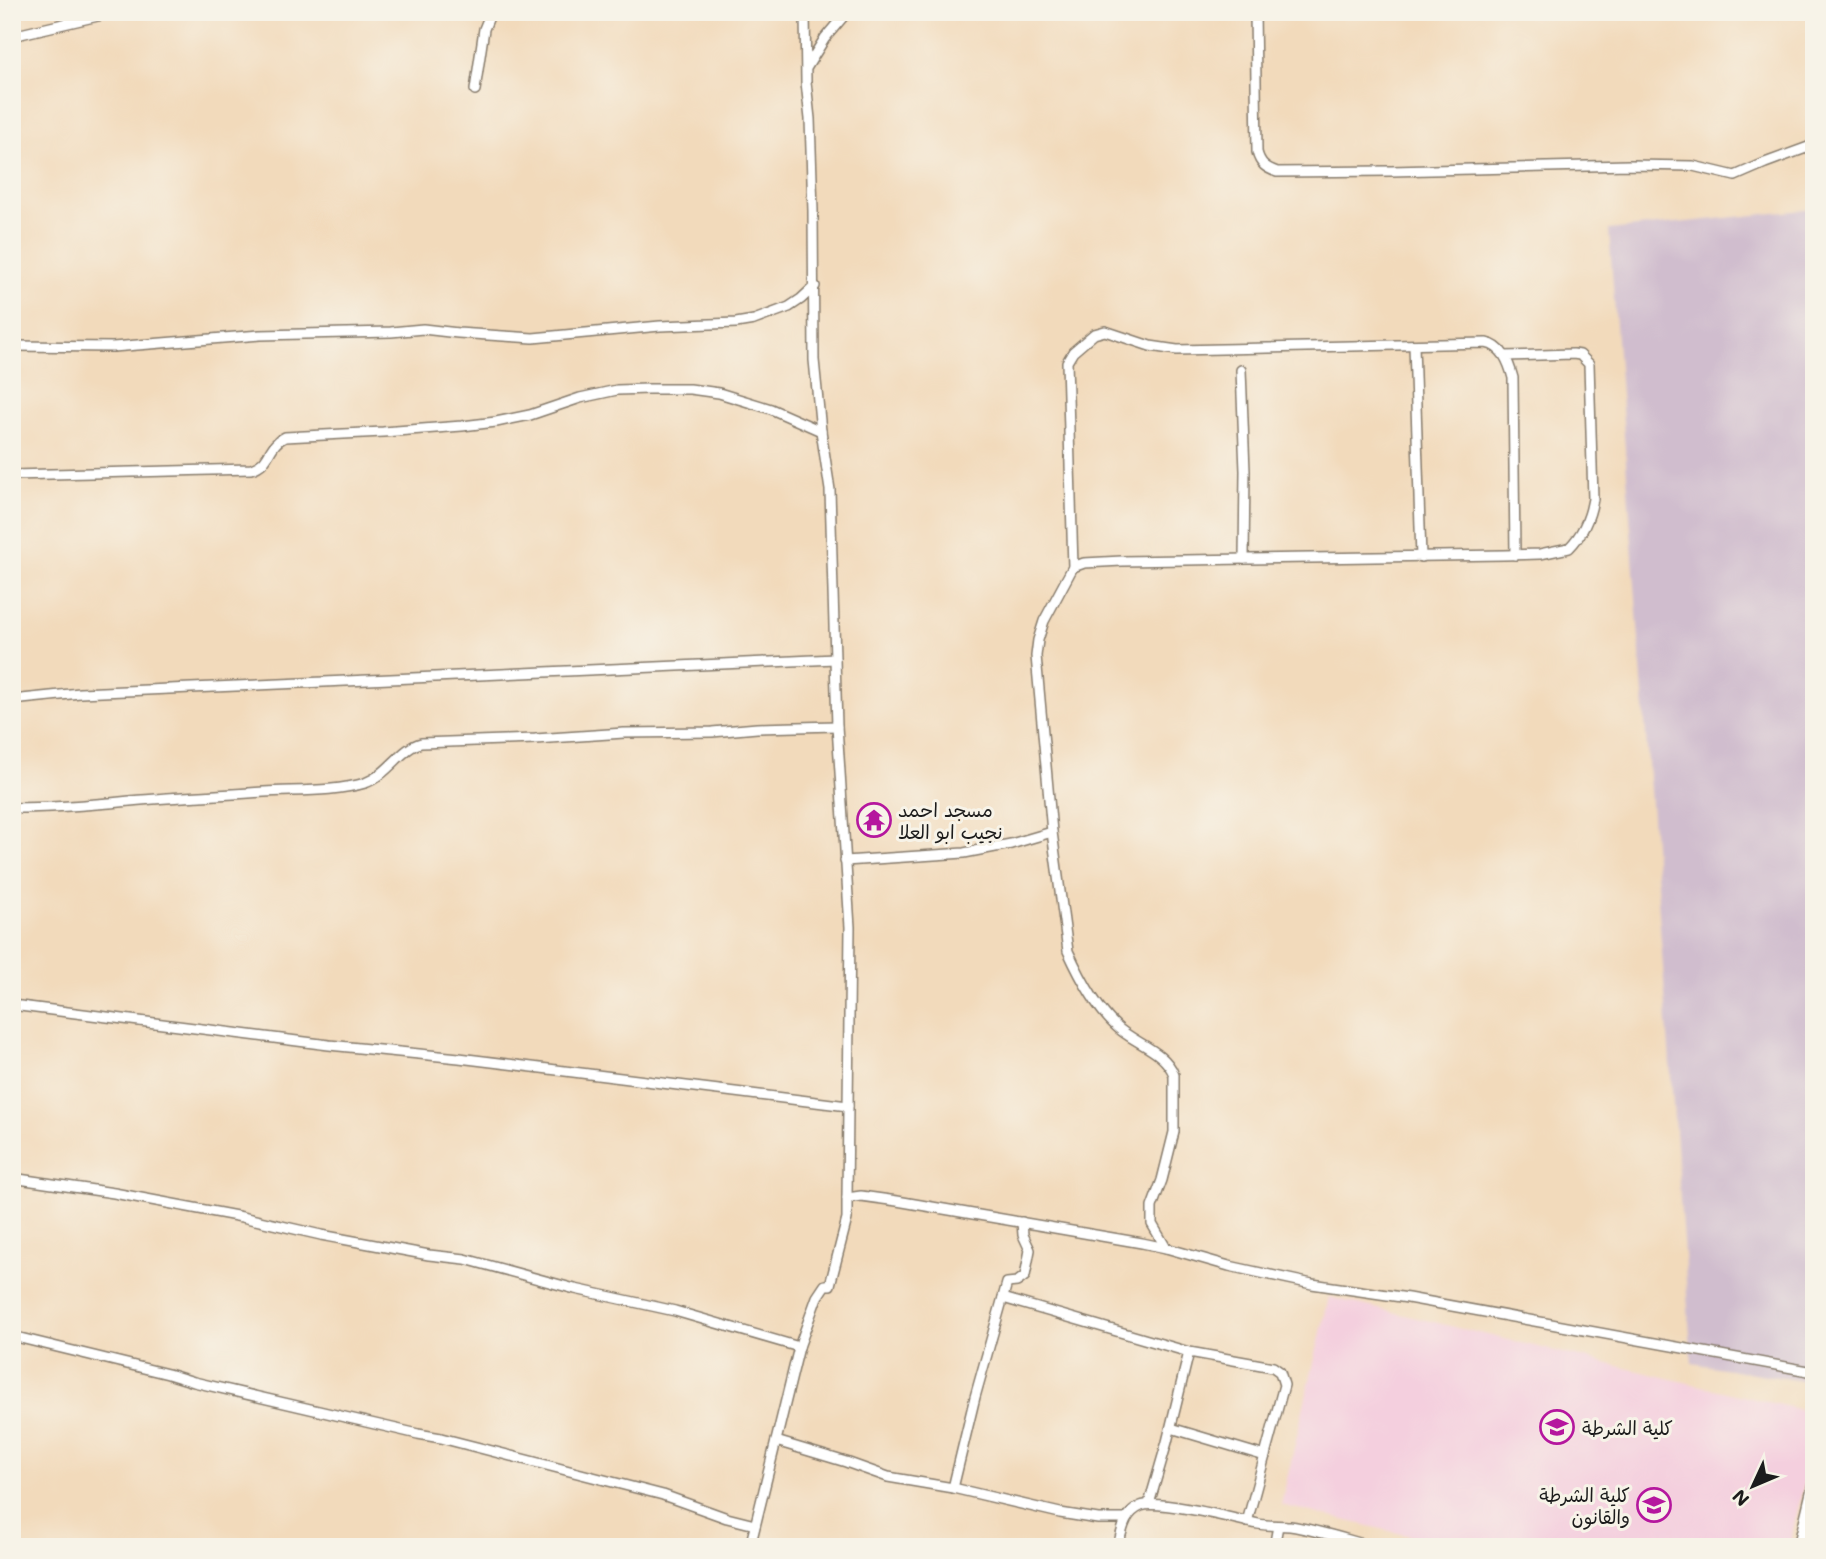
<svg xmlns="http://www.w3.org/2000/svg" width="1826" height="1559" font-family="Mali,'Playpen Sans Arabic',sans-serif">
	<rect width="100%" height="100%" fill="#f7f3e8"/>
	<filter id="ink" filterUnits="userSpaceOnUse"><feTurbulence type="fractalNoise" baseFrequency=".0143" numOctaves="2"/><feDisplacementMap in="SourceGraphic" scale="14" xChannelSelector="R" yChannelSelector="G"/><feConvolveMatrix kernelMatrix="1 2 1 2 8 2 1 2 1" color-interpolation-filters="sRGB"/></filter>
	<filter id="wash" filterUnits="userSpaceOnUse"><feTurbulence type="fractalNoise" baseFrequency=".00686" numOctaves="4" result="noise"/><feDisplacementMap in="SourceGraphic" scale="28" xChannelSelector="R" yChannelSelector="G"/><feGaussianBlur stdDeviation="1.57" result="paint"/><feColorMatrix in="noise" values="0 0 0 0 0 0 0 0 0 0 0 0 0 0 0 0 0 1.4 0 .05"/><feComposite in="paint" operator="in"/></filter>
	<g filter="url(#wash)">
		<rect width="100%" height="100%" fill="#f2dabb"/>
		<polygon fill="#f4cfde" points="1329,1297 1814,1413 1814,1441 1789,1547 1457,1547 1281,1505"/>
		<polygon fill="#d0bdce" points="1814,209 1814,1383 1692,1363 1609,230"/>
	</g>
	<g filter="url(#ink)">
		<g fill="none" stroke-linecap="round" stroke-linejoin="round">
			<g stroke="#877b6c" stroke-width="12">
				<g id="street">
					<path d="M1255 12 1257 152C1260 164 1266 168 1277 172L1391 171 1629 165 1693 166 1735 176 1765 163 1814 145"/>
					<polyline points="12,36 115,12"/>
					<polyline points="807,67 825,38 847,12"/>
					<polyline points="475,90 484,29 491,12"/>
					<polyline points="1414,345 1421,557"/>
					<polyline points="12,346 113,347 260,335 391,332 423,329 458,333 533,338 660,326 736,323 754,320 789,307 801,299 815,286"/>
					<polyline points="1241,370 1245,471 1244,559"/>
					<path d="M12 475 251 469C271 464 267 445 285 437L383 432 462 426 496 422 530 415 580 398 617 390 649 389H690L719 393 771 409 821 431"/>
					<path d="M1073 567 1084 563 1122 561 1504 555 1540 554 1569 548C1582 535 1590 517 1593 499L1589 364 1580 355 1573 354 1505 356"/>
					<polyline points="12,700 80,693 835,659"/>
					<path d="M12 808C52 808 90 805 130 801 174 797 219 795 264 792 295 790 335 792 365 783 388 775 401 748 421 743L535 739 624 733 712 732 757 728 837 726"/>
					<polyline points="845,861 964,853 1011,844 1052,832"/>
					<polyline points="12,1005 329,1045 459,1058 848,1106"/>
					<polyline points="12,1178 114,1193 242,1217 321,1235 429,1255 465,1259 575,1289 675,1311 799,1347"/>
					<polyline points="847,1198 861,1196 897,1201 1142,1243 1166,1248 1229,1266 1312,1284 1408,1298 1814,1372"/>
					<path d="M1166 1248 1152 1224V1207L1162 1180 1174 1132V1075C1165 1050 1133 1043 1116 1026 1096 1008 1079 975 1068 951L1052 832 1036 656 1038 640 1044 621 1073 567 1067 362 1073 352 1094 334 1105 331 1150 346 1177 350 1486 343C1503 346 1509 363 1513 378L1515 555"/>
					<polyline points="1003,1298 1189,1352 1273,1367 1280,1372 1284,1385 1247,1522"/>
					<polyline points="12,1336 168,1374 194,1382 418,1434 441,1438 663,1495 727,1518 755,1525"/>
					<polyline points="1171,1428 1265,1456"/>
					<polyline points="776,1441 846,1462 888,1477 953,1488 1060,1513 1098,1519 1126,1519"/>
					<polyline points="953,1488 975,1397 1007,1283 1017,1282 1025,1276 1030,1250 1023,1235 1022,1222"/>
					<polyline points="1149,1504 1167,1442 1189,1352"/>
					<polyline points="750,1547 799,1347 817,1297 825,1285 830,1285 831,1281 847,1219 847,1198 850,927 837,726 830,490 821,431 814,360 813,211 810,119 806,82 805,12"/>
					<path d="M1118 1547C1122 1531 1124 1513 1141 1506 1159 1499 1235 1519 1258 1524 1268 1526 1279 1525 1290 1526 1318 1530 1347 1540 1374 1547"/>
					<polyline points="1274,1547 1278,1526"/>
					<polyline points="1798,1547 1814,1480"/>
				</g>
			</g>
			<use href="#street" stroke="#fff" stroke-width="9"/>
		</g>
	</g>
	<defs>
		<g id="temple-ring" transform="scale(1.75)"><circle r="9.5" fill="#f7f3e8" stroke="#b5179e" stroke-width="1.5"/><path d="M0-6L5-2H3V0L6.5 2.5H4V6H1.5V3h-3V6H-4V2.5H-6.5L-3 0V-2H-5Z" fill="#b5179e"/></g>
		<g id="university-ring" transform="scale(1.75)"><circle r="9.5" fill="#f7f3e8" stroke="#b5179e" stroke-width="1.5"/><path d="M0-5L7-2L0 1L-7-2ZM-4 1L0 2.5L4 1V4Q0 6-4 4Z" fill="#b5179e"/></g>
	</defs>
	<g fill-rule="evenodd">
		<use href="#temple-ring" x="874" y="820"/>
		<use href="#university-ring" x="1557" y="1427"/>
		<use href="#university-ring" x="1654" y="1505"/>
	</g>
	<g text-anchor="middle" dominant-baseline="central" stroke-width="6" stroke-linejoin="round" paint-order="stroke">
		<g font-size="19" fill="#1c1c1c" stroke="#f7f3e8" text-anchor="start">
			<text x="898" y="809">مسجد احمد<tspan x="898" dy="22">نجيب ابو العلا</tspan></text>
			<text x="1582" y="1427">كلية الشرطة</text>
			<text x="1630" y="1494" text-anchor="end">كلية الشرطة<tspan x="1630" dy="22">والقانون</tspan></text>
		</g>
	</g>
	<rect width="1826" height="1559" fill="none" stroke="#f7f3e8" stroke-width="42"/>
	<g transform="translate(1753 1486) rotate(226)" stroke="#f7f3e8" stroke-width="5" paint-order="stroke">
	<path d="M0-5L12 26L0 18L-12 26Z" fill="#1c1c1c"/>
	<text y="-10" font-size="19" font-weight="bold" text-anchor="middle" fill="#1c1c1c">N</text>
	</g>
</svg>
